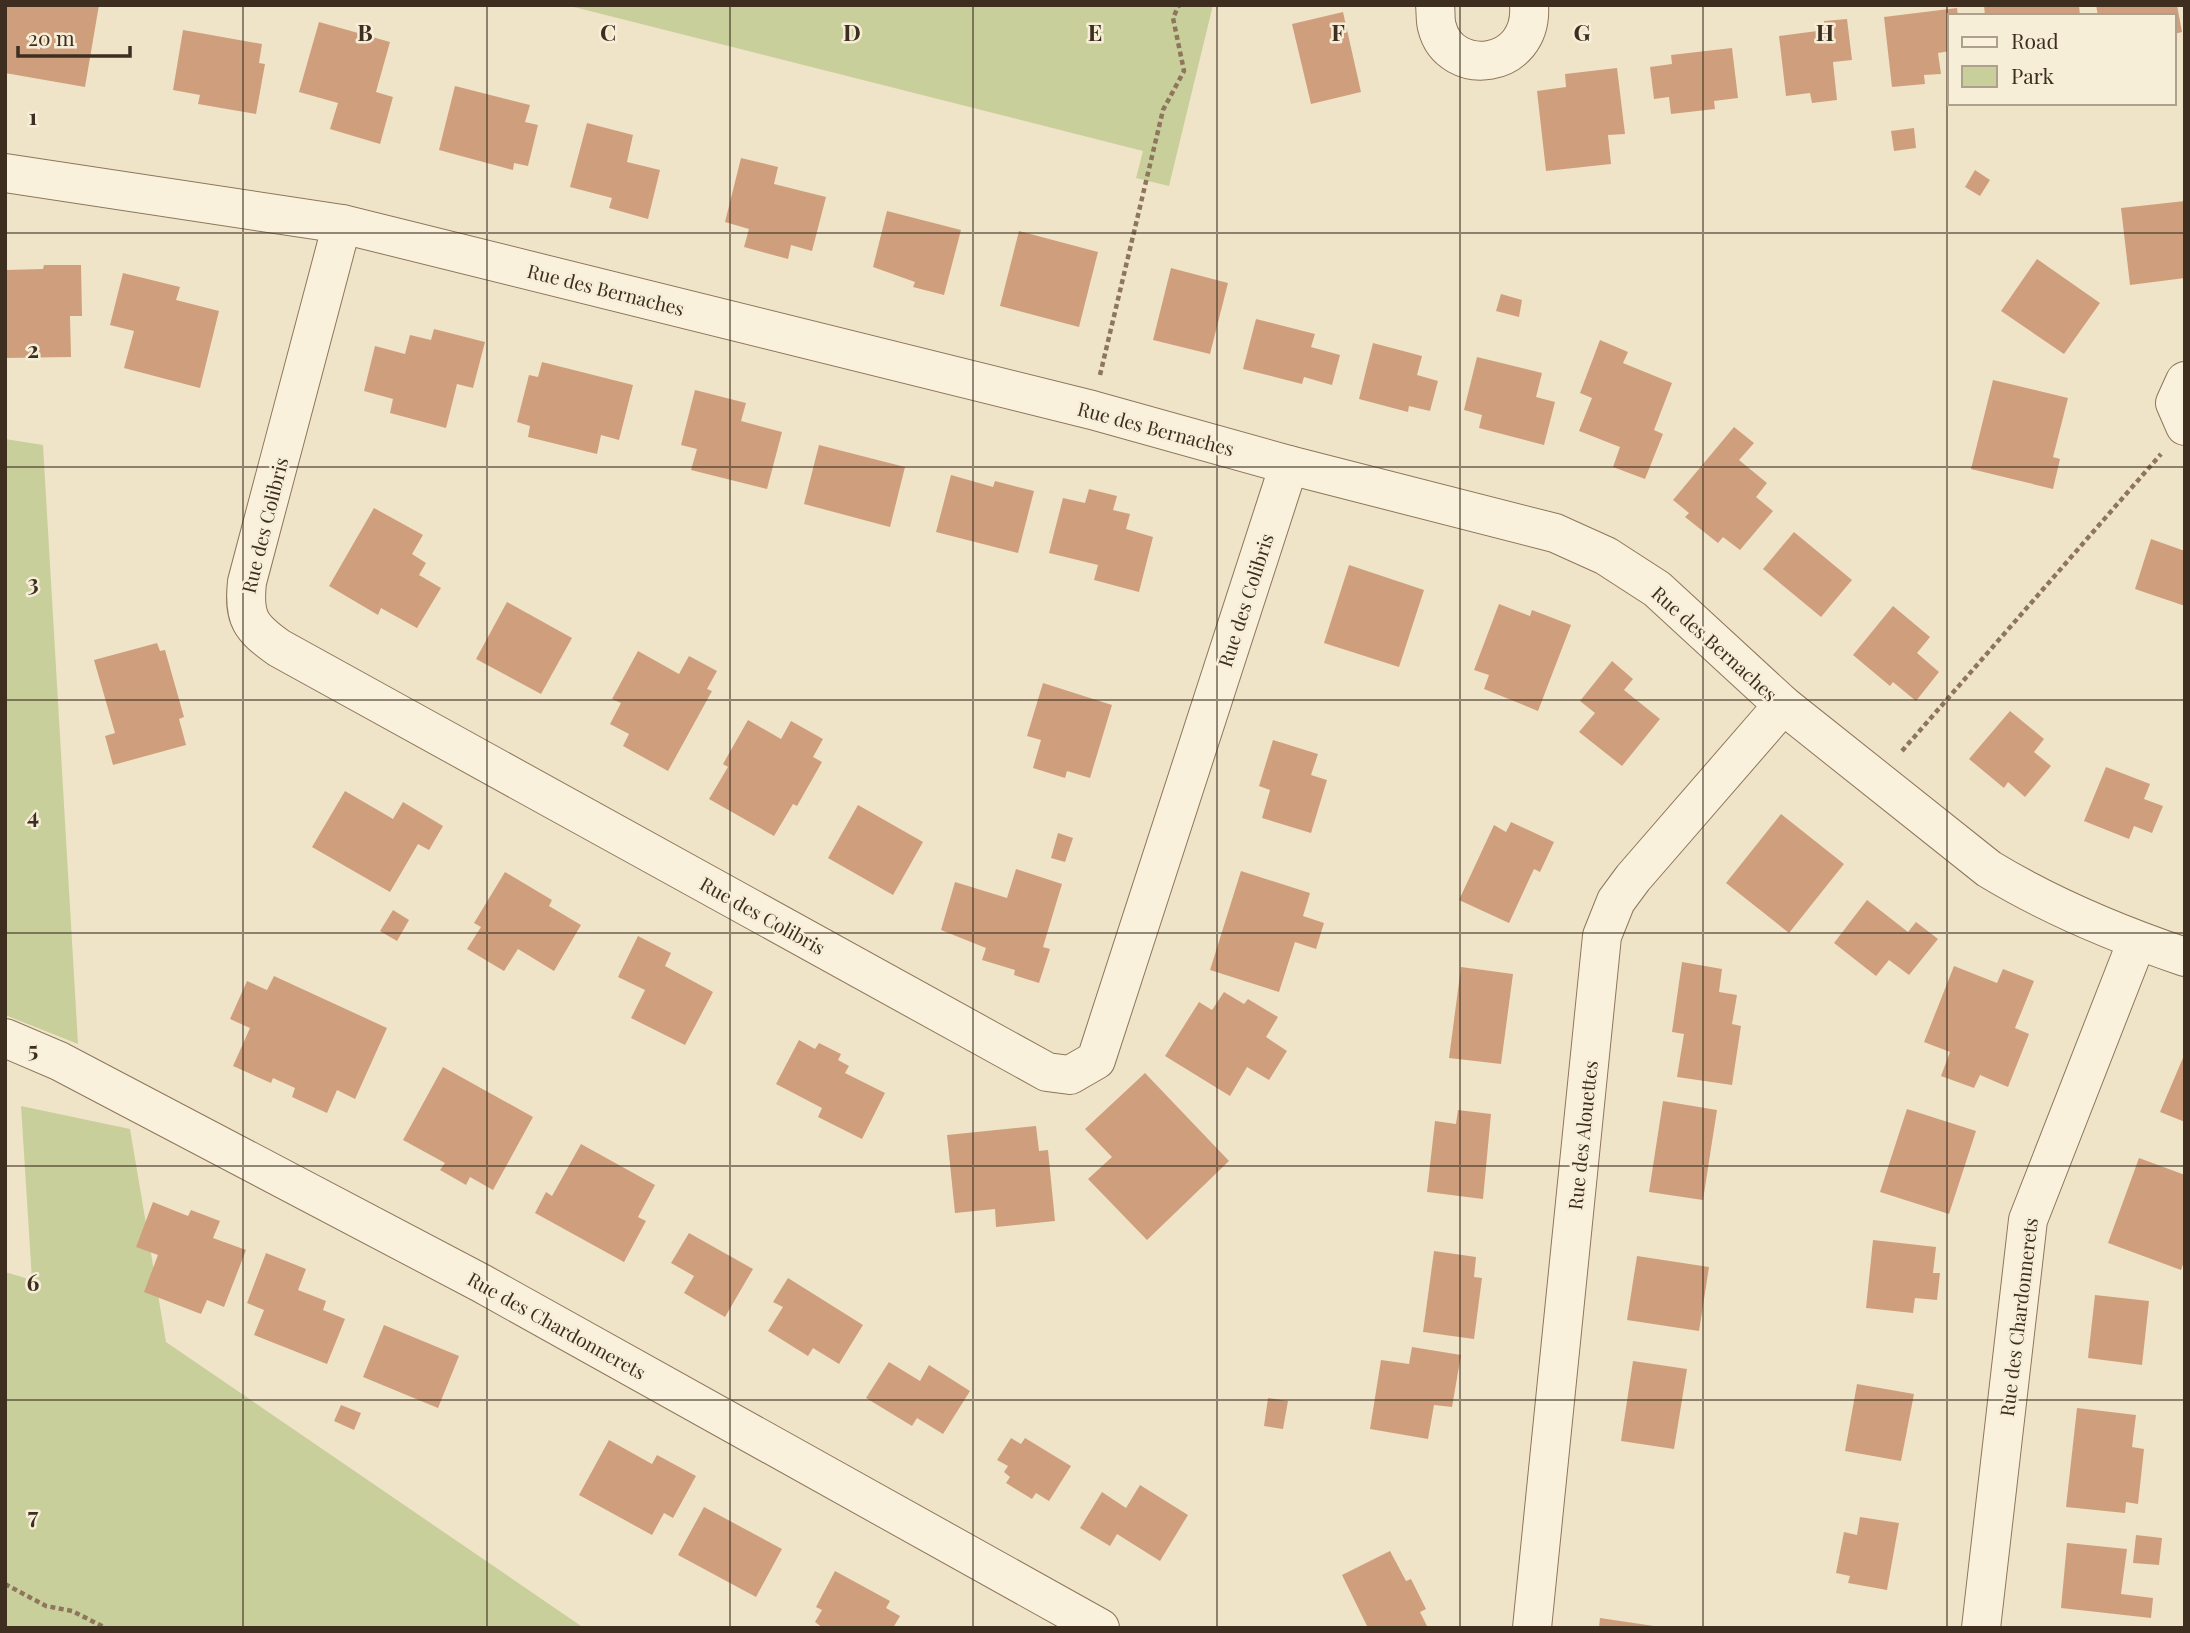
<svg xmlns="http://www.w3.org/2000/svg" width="2190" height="1633" font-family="'Playfair Display',serif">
	<rect width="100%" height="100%" fill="#f0e4c8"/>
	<g fill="#c9cf9b">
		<polygon points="566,5 1213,5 1169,186 1136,178 1143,151"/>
		<polygon points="5,439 43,445 78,1044 5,1015"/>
		<polygon points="21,1106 130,1129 166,1342 584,1628 5,1628 5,1272 32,1280"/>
	</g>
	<g fill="#cf9f7d">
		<polygon points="5,5 99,5 85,87 5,73"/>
		<polygon points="1984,5 2079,5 2080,16 1985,16"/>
		<polygon points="2096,5 2177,5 2182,32 2174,34 2174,16 2098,16"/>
		<polygon points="1957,8 1958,16 1950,16 1950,51 1938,53 1941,74 1924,75 1925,84 1892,87 1884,17"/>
		<polygon points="1343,12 1361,92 1311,104 1292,24"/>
		<polygon points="1847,19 1852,60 1833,62 1837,100 1812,103 1810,93 1786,96 1779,36 1825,30 1824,21"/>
		<polygon points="319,22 390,42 376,92 393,97 380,144 330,129 338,103 299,92"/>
		<polygon points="183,30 262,44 259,63 265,64 256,114 198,104 200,95 173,90"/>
		<polygon points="1732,48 1738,98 1714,101 1715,109 1671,114 1669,97 1654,99 1650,67 1672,64 1671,55"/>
		<polygon points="1617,68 1625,134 1608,135 1611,164 1546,171 1537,91 1566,87 1565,74"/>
		<polygon points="455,86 530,105 525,122 538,125 528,166 514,163 513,170 439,150"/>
		<polygon points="587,123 633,135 627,162 660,170 648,219 609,208 612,198 570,187"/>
		<polygon points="1914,128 1916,148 1894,151 1891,131"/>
		<polygon points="741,158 778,167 774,184 826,197 812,251 791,245 788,259 744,247 749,229 725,222"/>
		<polygon points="1975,170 1990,180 1980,196 1965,187"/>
		<polygon points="2185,201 2185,278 2130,285 2121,208"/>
		<polygon points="887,211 961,230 944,295 913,287 915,282 873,267"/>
		<polygon points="1019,231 1098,252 1079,327 1000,306"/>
		<polygon points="2037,259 2100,303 2064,354 2001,311"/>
		<polygon points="44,265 81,265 82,316 70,316 71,357 5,358 5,270 43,269"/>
		<polygon points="1171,268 1228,283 1210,354 1153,340"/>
		<polygon points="123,273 180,287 176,300 219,311 200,388 124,368 134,331 110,325"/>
		<polygon points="1501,294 1522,300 1519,317 1496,311"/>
		<polygon points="1256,319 1315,334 1311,347 1340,355 1332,385 1304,377 1302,384 1243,369"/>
		<polygon points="434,329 485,342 473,388 457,384 446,428 390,413 393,399 364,391 375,346 405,354 410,335 431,340"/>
		<polygon points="1600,340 1628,352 1623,363 1672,383 1654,430 1663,434 1645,479 1613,467 1620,447 1579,431 1592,398 1580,393"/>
		<polygon points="1373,343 1422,356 1417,375 1438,381 1430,411 1409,406 1408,412 1359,399"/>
		<polygon points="1477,357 1542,373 1536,397 1555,402 1544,445 1479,428 1482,415 1464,410"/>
		<polygon points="542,362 633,385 619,440 601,435 597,454 528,437 530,426 517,422 529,375 538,377"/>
		<polygon points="1993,380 2068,398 2053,457 2060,459 2053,489 1971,469"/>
		<polygon points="695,390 746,403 741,421 782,432 767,489 691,470 697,449 681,445"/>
		<polygon points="1734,427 1754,443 1739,460 1767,483 1756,497 1773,511 1740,550 1723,537 1718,543 1685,517 1689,513 1673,500"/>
		<polygon points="819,445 905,467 890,527 804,504"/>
		<polygon points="951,475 993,487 995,481 1034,491 1018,553 936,532"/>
		<polygon points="1089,489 1117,496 1113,510 1130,514 1126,529 1153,537 1139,592 1094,580 1098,565 1049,553 1063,498 1085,503"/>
		<polygon points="374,508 423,535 412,554 426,563 419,575 441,588 417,628 381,608 378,615 329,586"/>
		<polygon points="1794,532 1852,580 1821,617 1763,569"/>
		<polygon points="2151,539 2185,551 2185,606 2135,589"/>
		<polygon points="1349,565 1424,590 1399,667 1324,643"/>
		<polygon points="507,602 572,638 541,694 476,659"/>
		<polygon points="1499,604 1530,616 1532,610 1571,625 1538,711 1484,689 1489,675 1474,670"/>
		<polygon points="1893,606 1930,637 1917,653 1939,672 1916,701 1893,682 1890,686 1853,655"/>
		<polygon points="157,643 160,651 165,650 184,717 179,719 186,745 113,765 105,736 115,733 94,660"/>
		<polygon points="638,651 679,674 689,656 717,671 707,689 712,691 668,771 623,746 629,734 610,724 621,703 612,699"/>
		<polygon points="1612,661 1633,679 1624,690 1660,719 1622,766 1579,732 1595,713 1580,701"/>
		<polygon points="1043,683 1112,705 1090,778 1067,771 1065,778 1033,768 1041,740 1027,736"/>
		<polygon points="2010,711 2044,739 2034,752 2051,766 2025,797 2008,782 2004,788 1969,759"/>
		<polygon points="748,720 781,739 791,721 823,739 813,757 822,762 797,806 793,804 774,836 709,799 728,767 723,764"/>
		<polygon points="1273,740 1318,754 1311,775 1327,780 1311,833 1262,818 1270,790 1259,786"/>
		<polygon points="2106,767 2150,784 2144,799 2163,806 2152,833 2134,826 2129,839 2084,821"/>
		<polygon points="345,791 393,819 403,802 443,826 429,850 418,844 390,892 312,847"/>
		<polygon points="858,805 923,842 893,895 828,858"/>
		<polygon points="1781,814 1844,864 1789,933 1726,883"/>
		<polygon points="1511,822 1554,842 1540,872 1534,869 1509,923 1459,900 1494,825 1506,832"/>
		<polygon points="1058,833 1073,838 1065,862 1051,858"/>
		<polygon points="1016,869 1062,884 1043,947 1050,949 1039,983 1014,975 1015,970 982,960 986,948 941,930 955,882 1007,898"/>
		<polygon points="1241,871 1310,893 1303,916 1324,923 1316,949 1295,942 1279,992 1210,970"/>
		<polygon points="505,872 552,900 549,906 581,925 554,971 518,949 504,971 467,949 481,927 474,923"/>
		<polygon points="1867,900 1908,932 1916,922 1938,939 1909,975 1889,960 1876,976 1834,943"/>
		<polygon points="393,910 409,920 397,941 380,931"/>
		<polygon points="638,936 671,953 665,966 713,992 685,1045 631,1018 645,990 618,977"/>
		<polygon points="1682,962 1722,969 1719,992 1737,995 1732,1024 1741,1026 1732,1085 1677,1077 1684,1034 1672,1032"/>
		<polygon points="1954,966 1997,983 2003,969 2034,981 2015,1028 2029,1034 2008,1087 1980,1075 1974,1088 1941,1076 1950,1052 1924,1042"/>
		<polygon points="1461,967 1513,974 1501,1064 1449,1058"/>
		<polygon points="274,976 387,1028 355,1099 337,1090 327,1113 292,1097 295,1088 273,1078 271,1083 233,1066 250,1028 230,1019 247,981 267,990"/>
		<polygon points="1224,992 1244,1004 1248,999 1278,1017 1266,1037 1287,1051 1269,1080 1247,1067 1230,1096 1165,1056 1199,1002 1212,1010"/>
		<polygon points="799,1040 815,1049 819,1043 841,1054 838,1060 849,1066 845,1073 885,1093 862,1139 818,1117 822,1108 776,1084"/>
		<polygon points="2185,1053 2185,1122 2160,1112"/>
		<polygon points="443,1067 533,1117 493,1190 470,1177 466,1185 440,1170 445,1163 403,1140"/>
		<polygon points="1145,1073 1229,1161 1147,1240 1088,1179 1112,1157 1085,1129"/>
		<polygon points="1663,1101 1717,1110 1703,1200 1649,1192"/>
		<polygon points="1907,1109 1976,1131 1949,1214 1880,1192"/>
		<polygon points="1458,1110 1491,1114 1483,1199 1427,1192 1435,1121 1456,1124"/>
		<polygon points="1036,1126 1039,1151 1048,1150 1055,1221 996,1227 995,1209 955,1213 947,1135"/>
		<polygon points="581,1144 655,1185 638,1217 646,1221 624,1262 535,1213 546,1192 552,1196"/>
		<polygon points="2139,1158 2185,1175 2185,1259 2181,1270 2108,1243"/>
		<polygon points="153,1202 188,1216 191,1210 220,1221 213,1238 246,1250 224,1307 207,1300 201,1314 144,1292 158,1255 136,1247"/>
		<polygon points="689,1233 753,1269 725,1317 684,1293 694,1276 671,1263"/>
		<polygon points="1873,1240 1936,1247 1933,1273 1940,1273 1937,1300 1915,1298 1913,1313 1866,1308"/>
		<polygon points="1434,1251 1476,1257 1474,1277 1482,1278 1474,1339 1423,1332"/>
		<polygon points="266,1253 306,1269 298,1290 326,1301 323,1310 345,1319 327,1364 254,1335 264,1310 247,1303"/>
		<polygon points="1637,1256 1709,1267 1699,1331 1627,1320"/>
		<polygon points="788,1278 863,1325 839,1364 813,1348 808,1356 768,1331 783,1307 773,1302"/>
		<polygon points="2095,1295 2149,1301 2142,1365 2088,1358"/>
		<polygon points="384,1325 459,1356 438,1408 363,1377"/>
		<polygon points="1412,1347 1461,1355 1452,1407 1434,1405 1428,1439 1370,1429 1381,1360 1409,1364"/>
		<polygon points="1633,1361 1687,1369 1674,1449 1621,1441"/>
		<polygon points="889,1362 920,1381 929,1365 970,1391 943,1434 917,1418 912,1426 866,1398"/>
		<polygon points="1857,1384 1914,1394 1901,1461 1845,1451"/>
		<polygon points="1268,1398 1288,1401 1283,1429 1264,1426"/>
		<polygon points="341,1405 361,1413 354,1430 334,1421"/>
		<polygon points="2077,1408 2136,1415 2132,1447 2144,1449 2138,1504 2126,1502 2125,1513 2066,1507"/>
		<polygon points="1011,1438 1021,1444 1025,1438 1071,1466 1049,1501 1036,1493 1032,1499 1006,1483 1010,1477 1004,1472 1008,1466 997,1460"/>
		<polygon points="609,1440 652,1464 657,1455 696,1476 673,1518 664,1513 652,1535 579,1495"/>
		<polygon points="1140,1485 1188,1515 1160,1561 1117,1534 1110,1546 1080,1528 1102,1492 1126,1508"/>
		<polygon points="704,1507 782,1549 756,1597 678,1555"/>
		<polygon points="1860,1517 1899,1523 1887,1590 1848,1583 1850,1576 1836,1573 1844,1532 1857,1535"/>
		<polygon points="2136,1535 2162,1538 2159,1565 2133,1563"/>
		<polygon points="2067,1543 2127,1549 2121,1594 2153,1598 2151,1618 2061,1608"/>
		<polygon points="1390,1551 1406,1581 1411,1579 1426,1609 1420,1612 1428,1628 1368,1628 1342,1575"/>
		<polygon points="835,1571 890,1601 886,1608 900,1616 893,1628 823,1628 815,1622 822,1610 816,1607"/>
		<polygon points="1600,1618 1654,1626 1654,1628 1599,1628"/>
	</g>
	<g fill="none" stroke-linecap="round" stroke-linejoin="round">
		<g stroke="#8d765c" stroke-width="40">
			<g id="minor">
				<path d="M1435 5C1436 12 1435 21 1437 27 1450 79 1534 70 1529 5"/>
				<path d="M5 173 342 224 1092 410 1289 465 1555 533 1606 556 1657 589 1783 705 1989 869C2050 906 2117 934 2185 957"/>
				<path d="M342 224 247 582C243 619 251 628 279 648L1047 1072 1070 1075 1096 1060 1289 465"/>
				<polyline points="2185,381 2175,403 2185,426"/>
				<polyline points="5,1038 59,1061 481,1283 1100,1628"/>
				<polyline points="1532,1628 1602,936 1616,901 1633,878 1783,705"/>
				<polyline points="1981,1628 2028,1220 2137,941"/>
			</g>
		</g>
		<g stroke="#8d765c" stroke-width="4.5" stroke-dasharray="5 3.5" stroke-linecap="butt">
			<polyline points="1100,375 1163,110 1184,71 1173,18 1179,5"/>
			<polyline points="1902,751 2161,454"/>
			<polyline points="5,1584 46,1606 72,1611 106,1628"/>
		</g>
		<use href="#minor" stroke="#faf1dc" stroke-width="38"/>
	</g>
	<path fill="none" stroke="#3d2e20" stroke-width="2" stroke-opacity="0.55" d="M243 5V1628M487 5V1628M730 5V1628M973 5V1628M1217 5V1628M1460 5V1628M1703 5V1628M1947 5V1628M5 233H2185M5 467H2185M5 700H2185M5 933H2185M5 1166H2185M5 1400H2185"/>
	<g text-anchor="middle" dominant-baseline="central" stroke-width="5" stroke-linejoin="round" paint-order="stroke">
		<g font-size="19" fill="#3d2e20" stroke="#f7eed8">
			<text transform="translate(606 289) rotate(14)">Rue des Bernaches</text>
			<text transform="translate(1156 428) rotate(15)">Rue des Bernaches</text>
			<text transform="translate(264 525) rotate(-76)">Rue des Colibris</text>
			<text transform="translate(1245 600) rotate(-72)">Rue des Colibris</text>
			<text transform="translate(1715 643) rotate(42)">Rue des Bernaches</text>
			<text transform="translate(763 915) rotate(29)">Rue des Colibris</text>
			<text transform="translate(1582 1135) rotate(-84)">Rue des Alouettes</text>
			<text transform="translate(2018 1317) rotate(-83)">Rue des Chardonnerets</text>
			<text transform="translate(557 1325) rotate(29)">Rue des Chardonnerets</text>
		</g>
	</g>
	<g font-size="23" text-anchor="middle" font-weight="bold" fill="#3d2e20" stroke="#f7eed8" stroke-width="5" stroke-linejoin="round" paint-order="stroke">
		<text x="365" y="41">B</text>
		<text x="608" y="41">C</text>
		<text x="852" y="41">D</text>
		<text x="1095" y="41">E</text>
		<text x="1338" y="41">F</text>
		<text x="1582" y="41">G</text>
		<text x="1825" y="41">H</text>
		<text x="33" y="125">1</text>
		<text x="33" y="358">2</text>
		<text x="33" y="591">3</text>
		<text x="33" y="824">4</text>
		<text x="33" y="1058">5</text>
		<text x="33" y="1291">6</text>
		<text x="33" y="1524">7</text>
	</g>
	<rect width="2190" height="1633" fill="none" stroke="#3d2e20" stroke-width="14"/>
	<rect x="1948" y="14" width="228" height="91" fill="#f7eed8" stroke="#ada18e" stroke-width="2"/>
	<rect x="1962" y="37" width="35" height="10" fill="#faf1dc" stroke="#ada18e" stroke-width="2"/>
	<text x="2011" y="49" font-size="21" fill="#3d2e20">Road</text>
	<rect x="1962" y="66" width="35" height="21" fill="#c9cf9b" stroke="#ada18e" stroke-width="2"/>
	<text x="2011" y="84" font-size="21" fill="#3d2e20">Park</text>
	<path d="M18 46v10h112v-10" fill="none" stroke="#3d2e20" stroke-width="3.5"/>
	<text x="28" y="46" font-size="21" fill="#3d2e20" stroke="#f7eed8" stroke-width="5" paint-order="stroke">20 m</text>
</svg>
